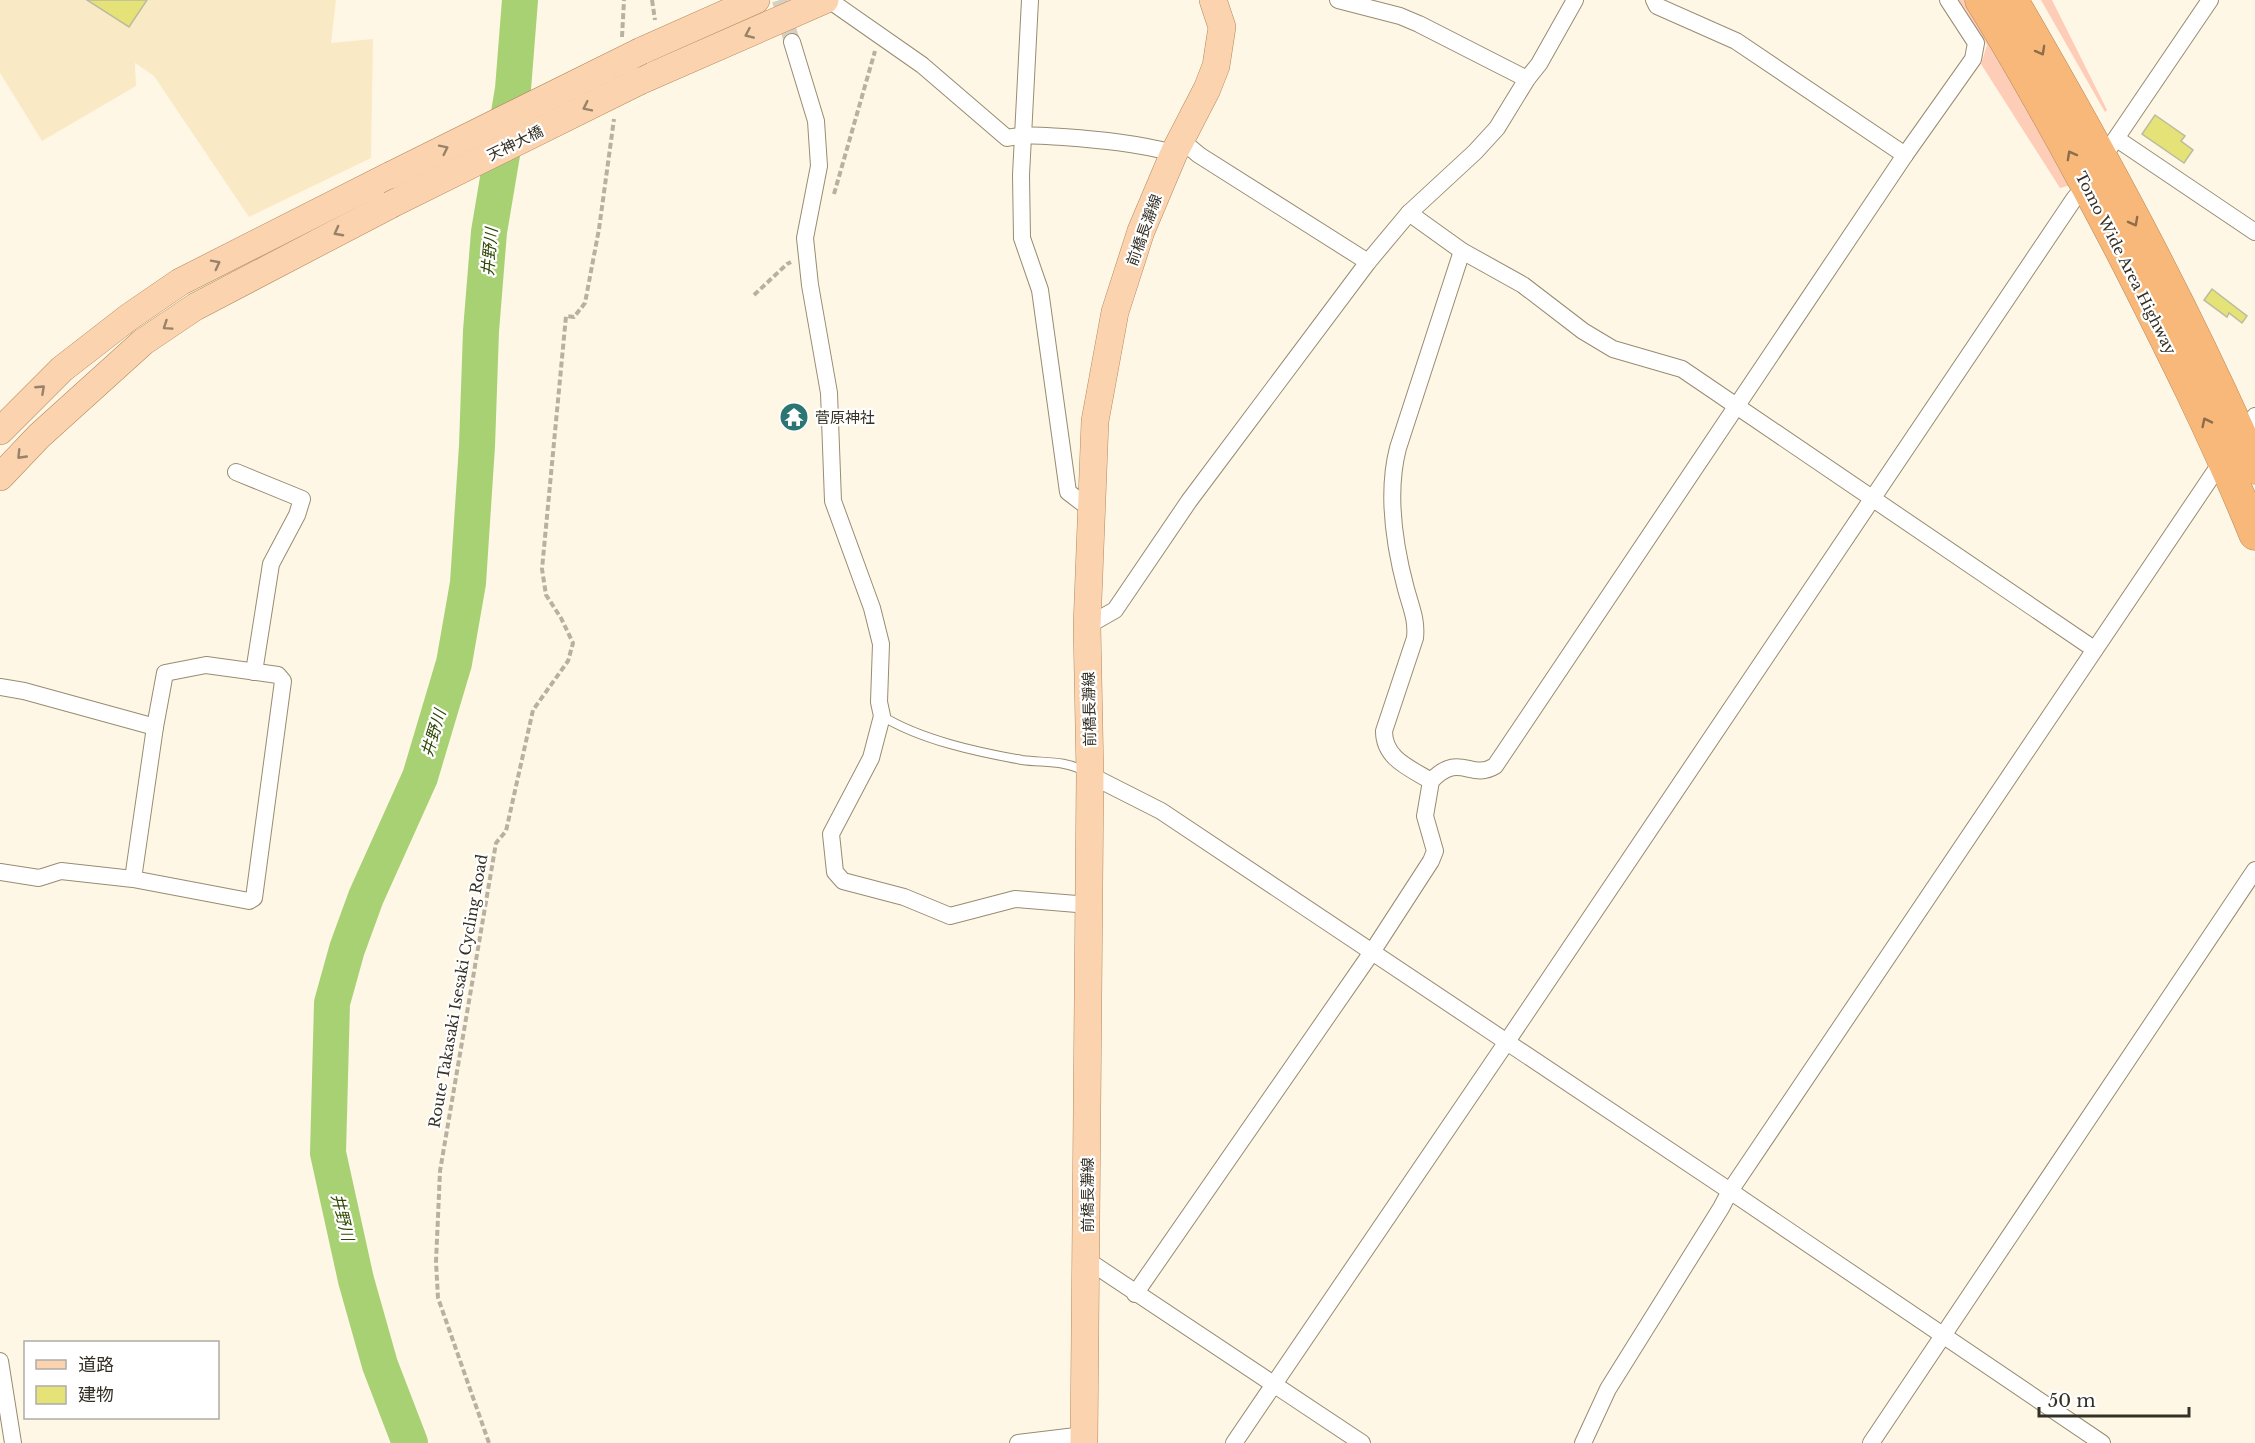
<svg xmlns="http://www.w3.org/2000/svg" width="2255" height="1443" font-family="'Libre Baskerville','Noto Sans JP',serif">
	<rect width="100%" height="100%" fill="#fff7e6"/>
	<polygon fill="#fae9c5" points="0,0 336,0 331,43 373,39 371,158 249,217 154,76 135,63 136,86 42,141 0,73"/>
	<g fill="#fdcdb8">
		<polygon points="1954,0 1966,0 2075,184 2060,188 1981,64 1987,45"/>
		<polygon points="2041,0 2052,0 2107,110 2105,112"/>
	</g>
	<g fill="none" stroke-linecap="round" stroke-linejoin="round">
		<polyline stroke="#a8d174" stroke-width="36" points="410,1443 380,1365 356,1280 328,1153 332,1003 347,949 366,897 420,777 454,663 468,583 477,446 481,331 489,232 513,89 520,0"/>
	</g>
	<g fill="#e5e278" stroke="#bbbb9e" stroke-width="1.5">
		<polygon points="87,0 147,0 129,27"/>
		<polygon points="2155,115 2185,136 2181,141 2193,150 2184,163 2142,134"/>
		<polygon points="2212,289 2247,316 2242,323 2229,313 2227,317 2204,300"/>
	</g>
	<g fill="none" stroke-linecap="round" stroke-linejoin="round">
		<polyline stroke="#d7cfbf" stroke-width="16" stroke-dasharray="16 8" stroke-linecap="butt" points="780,0 792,42"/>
		<g stroke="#988c71" stroke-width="10">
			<path id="lane" d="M882 716C921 740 977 752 1022 760 1043 763 1065 760 1084 771"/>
		</g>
		<g stroke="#988c71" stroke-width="18">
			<g id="street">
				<path d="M829 0 922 65 1007 138C1026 134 1043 136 1063 137 1102 140 1135 143 1174 153"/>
				<polyline points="1030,0 1021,175 1022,238 1040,290 1068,492 1093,511"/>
				<polyline points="1338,0 1400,16 1419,24 1527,79"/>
				<polyline points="1654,0 1657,6 1736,41 1905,155"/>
				<polyline points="792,42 816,121 819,166 805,238 810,285 829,393 833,501 872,608 881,644 879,702 882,716 871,758 831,834 835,872 843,881 904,897 950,916 1015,899 1089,905"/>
				<polyline points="2117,139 2255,232"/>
				<polyline points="1181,140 1199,155 1368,262"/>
				<polyline points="2102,159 2210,0"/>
				<polyline points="1409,213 1462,251 1523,285 1583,331 1613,349 1682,369 2094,649"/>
				<polyline points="2241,435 2255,416"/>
				<polyline points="236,472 302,499 297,515 271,564 254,672"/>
				<polyline points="1087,626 1115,610 1189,501 1368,262 1409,213 1475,152 1497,128 1527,79 1539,64 1575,0"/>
				<polyline points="0,687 24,691 155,727"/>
				<polyline points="1090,775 1161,811 1730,1191 2102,1443"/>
				<path d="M1431 781C1410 768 1384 759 1384 731L1415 638C1417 620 1411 607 1406 589 1394 544 1386 494 1398 448L1462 251"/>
				<polyline points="0,872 39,878 61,871 133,879 249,901 254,898 283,681 278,675 206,665 165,673 155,727 133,879"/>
				<polyline points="1087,1260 1362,1443"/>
				<path d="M1135 1294 1372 952 1431 861 1435 851 1425 816 1431 781C1460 751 1470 781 1495 766L1905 155 1973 59 1976 43 1948 0"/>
				<polyline points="0,1361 13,1443"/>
				<polyline points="1018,1443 1084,1435"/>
				<polyline points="1234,1443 1506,1043 2074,199 2086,184"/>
				<polyline points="1583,1443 1608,1389 1721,1208 1730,1191 2224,458"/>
				<polyline points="1871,1443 2255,870"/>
			</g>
		</g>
		<g stroke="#b4885c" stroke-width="28">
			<g id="primary">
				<polyline points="641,51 756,0"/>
				<polyline points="640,81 825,0"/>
				<polyline points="0,431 62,369 129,317 180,282 391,175"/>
				<polyline points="0,477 39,436 143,342 195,307 390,205"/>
				<polyline points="1084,1443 1090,775 1087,626 1095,421 1115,312 1141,231 1174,153 1207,89 1216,66 1222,27 1213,0"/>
			</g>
		</g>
		<g stroke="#b4885c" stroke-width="33">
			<g id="highway">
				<path d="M1981 0C2032 83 2078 168 2123 254 2170 346 2216 438 2255 534"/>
				<path d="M2012 0C2100 151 2185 307 2255 468"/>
			</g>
		</g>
		<g stroke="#b7b1a2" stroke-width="4" stroke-dasharray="6 3" stroke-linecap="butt">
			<polyline points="652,0 655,20"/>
			<polyline points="622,37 624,0"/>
			<polyline points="834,194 875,51"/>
			<polyline points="754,295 787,264 791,262"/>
			<polyline points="489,1443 438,1298 436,1262 440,1171 496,843 506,831 533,710 568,661 573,643 561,618 546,595 542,569 566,316 574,317 585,303 599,229 614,119"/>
		</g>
		<use href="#lane" stroke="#fff" stroke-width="8"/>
		<use href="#street" stroke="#fff" stroke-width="16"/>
		<use href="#primary" stroke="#fbd4af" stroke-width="27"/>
		<use href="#highway" stroke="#f8b879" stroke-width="32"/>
		<g stroke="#b4885c" stroke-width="28" stroke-linecap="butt">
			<g id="primary-bridge">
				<polyline points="391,175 641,51"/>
				<polyline points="390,205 640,81"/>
			</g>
		</g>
		<use href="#primary-bridge" stroke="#fbd4af" stroke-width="27"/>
	</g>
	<defs><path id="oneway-chevron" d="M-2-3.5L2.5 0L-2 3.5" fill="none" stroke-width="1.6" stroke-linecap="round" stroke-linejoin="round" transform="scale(1.5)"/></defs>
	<g stroke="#98826a">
		<use href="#oneway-chevron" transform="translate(749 34) rotate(156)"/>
		<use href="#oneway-chevron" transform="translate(587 107) rotate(154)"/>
		<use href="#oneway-chevron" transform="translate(444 149) rotate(-26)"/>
		<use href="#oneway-chevron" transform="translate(338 232) rotate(152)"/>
		<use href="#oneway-chevron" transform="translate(216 264) rotate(-27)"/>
		<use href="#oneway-chevron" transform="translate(167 326) rotate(146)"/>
		<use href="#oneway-chevron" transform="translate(41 389) rotate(-43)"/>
		<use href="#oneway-chevron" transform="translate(21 455) rotate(134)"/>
	</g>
	<g stroke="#8d6d4b">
		<use href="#oneway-chevron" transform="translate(2041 51) rotate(61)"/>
		<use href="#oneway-chevron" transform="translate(2071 155) rotate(-119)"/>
		<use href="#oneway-chevron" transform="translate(2134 222) rotate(62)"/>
		<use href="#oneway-chevron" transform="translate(2206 422) rotate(-116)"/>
	</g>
	<defs>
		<g id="temple-disc" transform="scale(1.5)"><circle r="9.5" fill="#2b7572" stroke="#fff"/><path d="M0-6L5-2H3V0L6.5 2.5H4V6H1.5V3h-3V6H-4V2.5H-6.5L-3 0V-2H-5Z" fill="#fff"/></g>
	</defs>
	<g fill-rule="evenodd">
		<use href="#temple-disc" x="794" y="417"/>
	</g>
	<g text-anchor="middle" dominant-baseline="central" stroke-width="4.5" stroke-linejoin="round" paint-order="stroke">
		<g font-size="15" fill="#353025" stroke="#fff">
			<text transform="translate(515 143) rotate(-26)">天神大橋</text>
			<text transform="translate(1144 230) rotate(-70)">前橋長瀞線</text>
			<text transform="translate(2126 263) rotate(63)">Tomo Wide Area Highway</text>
			<text transform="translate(1089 709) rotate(-91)">前橋長瀞線</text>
			<text transform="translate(458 991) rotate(-80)">Route Takasaki Isesaki Cycling Road</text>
			<text transform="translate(1087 1195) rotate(-90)">前橋長瀞線</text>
		</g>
		<g font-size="15" fill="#353025" stroke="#fff" text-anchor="start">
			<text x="815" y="417">菅原神社</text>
		</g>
		<g font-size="16" font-style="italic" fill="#2f4801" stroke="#fff">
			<text transform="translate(489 252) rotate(-85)">井野川</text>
			<text transform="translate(433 733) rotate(-73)">井野川</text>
			<text transform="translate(343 1217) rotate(76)">井野川</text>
		</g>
	</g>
	<rect x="24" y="1341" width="195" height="78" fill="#ffffff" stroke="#aeaca8" stroke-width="1.5"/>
	<rect x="36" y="1360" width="30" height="9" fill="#fbd4af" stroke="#aeaca8" stroke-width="1.5"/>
	<text x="78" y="1371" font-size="18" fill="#353025">道路</text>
	<rect x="36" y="1386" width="30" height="18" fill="#e5e278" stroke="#aeaca8" stroke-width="1.5"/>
	<text x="78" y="1401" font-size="18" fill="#353025">建物</text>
	<path d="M2039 1407v9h150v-9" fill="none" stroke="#353025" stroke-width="3"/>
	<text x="2048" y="1407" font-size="18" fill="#353025" stroke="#ffffff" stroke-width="4.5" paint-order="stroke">50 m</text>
</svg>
